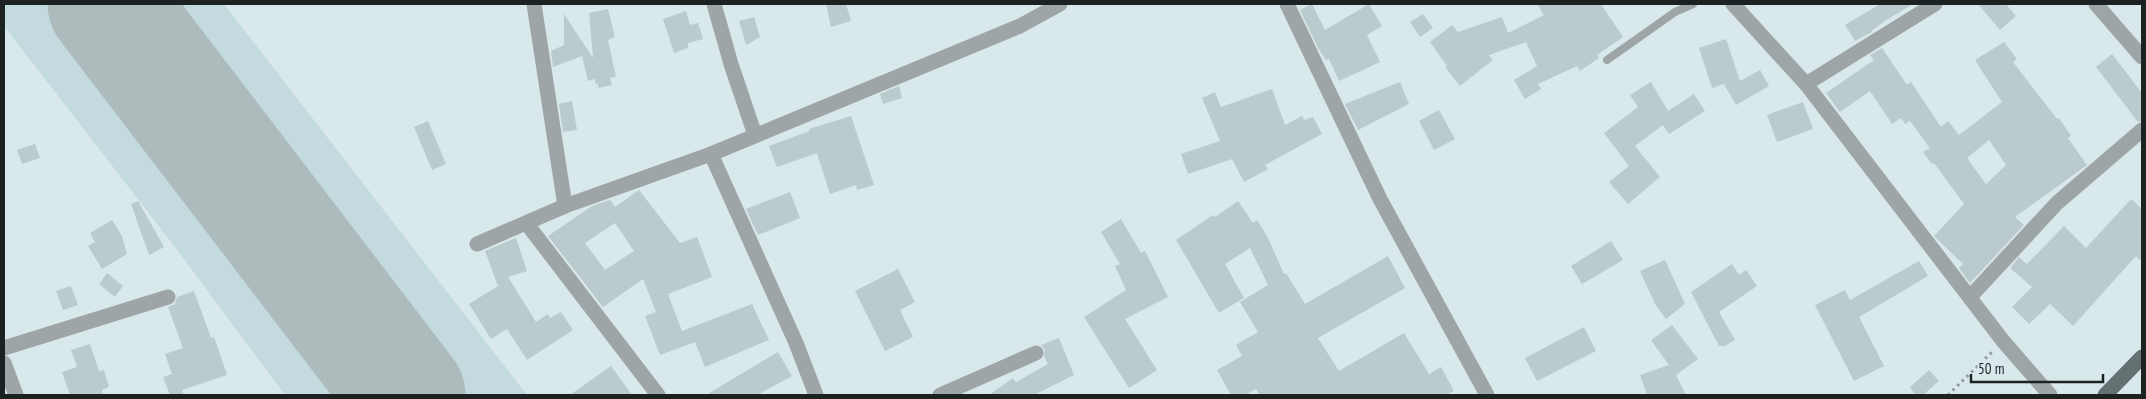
<svg xmlns="http://www.w3.org/2000/svg" width="2146" height="399" font-family="'PT Sans Narrow',sans-serif">
	<rect width="100%" height="100%" fill="#d9e8ea"/>
	<polygon fill="#c3dbdf" points="4,4 224,4 527,395 285,395 175,247 4,26"/>
	<g fill="none" stroke-linecap="round" stroke-linejoin="round">
		<polyline stroke="#aebbbc" stroke-width="119" points="107,4 406,395"/>
	</g>
	<g fill="#bbcacd" fill-rule="evenodd">
		<polygon points="826,4 846,4 851,21 831,27"/>
		<polygon points="1312,4 1325,30 1369,4 1382,26 1367,35 1380,62 1339,81 1329,59 1326,60 1318,48 1300,10"/>
		<polygon points="1537,4 1601,4 1623,37 1597,55 1599,58 1580,71 1577,66 1538,84 1541,89 1525,99 1514,80 1537,66 1526,42 1489,55 1493,60 1460,86 1445,67 1447,66 1430,42 1452,25 1458,32 1502,17 1508,33 1544,15"/>
		<polygon points="1880,4 1913,4 1888,19 1871,31 1872,32 1855,41 1845,25"/>
		<polygon points="1978,4 2006,4 2016,16 2000,30"/>
		<polygon points="608,9 615,37 608,40 616,77 610,78 612,85 599,88 597,83 595,84 595,79 588,81 582,56 553,67 551,51 564,45 564,14 593,58 589,13"/>
		<polygon points="686,11 690,25 698,23 703,39 688,43 688,48 674,53 663,19"/>
		<polygon points="1423,14 1433,28 1420,37 1410,22"/>
		<polygon points="754,17 760,37 746,45 739,21"/>
		<polygon points="1726,39 1740,81 1760,70 1769,86 1736,105 1724,84 1712,88 1699,48"/>
		<path d="M2004 42 2017 59 2013 62 2057 119 2059 118 2071 136 2068 138 2087 165 2015 217 2024 225 1970 283 1959 268 1963 264 1934 236 1964 204 1934 163 1932 164 1923 152 1930 148 1910 121 1905 124 1901 118 1892 124 1870 91 1840 112 1826 93 1874 60 1870 55 1882 48 1907 85 1911 82 1941 127 1948 121 1959 135 2002 102 1975 60ZM1989 140 2006 165 1986 184 1967 158Z"/>
		<polygon points="2112,54 2142,93 2142,121 2138,122 2096,67"/>
		<polygon points="1400,82 1409,104 1358,130 1345,104"/>
		<polygon points="1651,82 1668,111 1694,94 1705,111 1669,134 1663,125 1635,146 1660,177 1628,204 1609,182 1629,166 1604,133 1638,107 1630,95"/>
		<polygon points="899,86 902,98 883,104 880,94"/>
		<polygon points="1272,89 1285,125 1302,116 1304,120 1313,117 1322,134 1265,165 1268,169 1244,182 1232,159 1188,174 1181,154 1220,141 1202,98 1215,92 1221,107"/>
		<polygon points="572,101 577,130 563,132 559,104"/>
		<polygon points="1803,102 1813,129 1777,142 1767,115"/>
		<polygon points="1439,110 1455,139 1434,150 1419,121"/>
		<polygon points="851,116 874,185 857,190 856,185 830,194 817,153 777,167 769,146 810,131 809,129"/>
		<polygon points="428,121 446,164 432,170 414,127"/>
		<polygon points="35,144 40,158 22,164 17,150"/>
		<path d="M639 190 680 243 697 237 712 277 668 294 682 331 752 304 769 340 705 367 695 342 660 355 645 316 656 312 643 279 603 307 548 236 592 206 610 200 615 207ZM615 223 634 251 605 270 585 243Z"/>
		<polygon points="790,192 800,218 758,235 746,209"/>
		<polygon points="2131,199 2142,209 2142,262 2136,256 2073,326 2050,304 2029,324 2012,307 2032,287 2010,268 2019,257 2027,264 2064,226 2086,248"/>
		<polygon points="138,201 164,247 149,255 131,204"/>
		<polygon points="1238,201 1253,223 1257,220 1267,236 1284,274 1286,273 1305,304 1388,256 1405,288 1318,338 1339,371 1404,333 1429,374 1441,367 1454,391 1446,395 1260,395 1256,389 1245,395 1231,395 1217,370 1242,356 1236,345 1258,332 1240,302 1268,285 1250,248 1225,264 1244,298 1219,313 1176,240 1213,215 1215,217"/>
		<polygon points="1121,219 1141,253 1145,251 1168,297 1125,319 1157,370 1129,388 1084,317 1126,290 1115,266 1120,264 1101,232"/>
		<polygon points="112,220 122,236 127,254 102,269 88,246 95,242 90,233"/>
		<polygon points="516,238 527,271 508,277 536,322 548,314 550,318 561,312 573,330 527,360 507,329 491,339 469,304 498,286 485,251"/>
		<polygon points="1611,241 1623,260 1582,284 1571,266"/>
		<polygon points="1665,260 1685,304 1666,319 1655,304 1640,271"/>
		<polygon points="1919,261 1928,276 1859,317 1884,366 1854,381 1815,305 1845,290 1850,300"/>
		<polygon points="1732,264 1739,275 1746,270 1757,286 1719,312 1735,340 1725,346 1719,346 1691,292"/>
		<polygon points="898,269 915,302 900,310 913,337 885,351 855,291"/>
		<polygon points="107,273 123,286 115,297 99,284"/>
		<polygon points="71,286 78,305 63,310 56,291"/>
		<polygon points="194,291 211,338 214,337 227,375 182,390 184,395 170,395 163,377 172,374 165,354 183,348 168,307 175,304 177,297"/>
		<polygon points="1672,325 1698,359 1676,375 1686,395 1647,395 1640,375 1669,365 1651,340"/>
		<polygon points="1584,327 1596,351 1537,381 1525,358"/>
		<polygon points="1059,338 1074,375 1034,395 989,395 1013,378 1016,382 1048,364 1044,356 1045,350 1041,345"/>
		<polygon points="90,344 99,371 104,370 109,387 102,390 103,395 70,395 62,372 77,367 71,350"/>
		<polygon points="778,352 792,376 757,395 706,395"/>
		<polygon points="611,366 632,395 570,395"/>
		<polygon points="1929,370 1939,381 1923,395 1915,395 1910,387"/>
	</g>
	<g fill="none" stroke-linecap="round" stroke-linejoin="round">
		<polyline stroke="#8f9a9c" stroke-width="3" stroke-dasharray="2.5 4" stroke-linecap="butt" points="1948,395 1992,352"/>
		<polyline stroke="#9ea5a6" stroke-width="8" points="1607,60 1675,12 1693,4"/>
		<g stroke="#9ea5a6" stroke-width="15">
			<polyline points="534,4 565,206"/>
			<polyline points="714,4 731,64 755,135"/>
			<polyline points="1287,4 1380,199 1487,395"/>
			<polyline points="1733,4 1806,84 1935,4"/>
			<polyline points="2096,4 2142,57"/>
			<polyline points="1806,84 2003,341 2050,395"/>
			<polyline points="711,154 796,343 816,395"/>
			<polyline points="527,224 658,395"/>
			<polyline points="477,244 565,206 711,154 1020,26 1060,4"/>
			<polyline points="1970,297 2057,203 2142,130"/>
			<polyline points="4,348 168,297"/>
			<polyline points="4,363 16,395"/>
			<polyline points="940,395 1036,353"/>
		</g>
		<polyline stroke="#657072" stroke-width="15" points="2105,395 2142,357"/>
	</g>
	<rect width="2146" height="399" fill="none" stroke="#1c2122" stroke-width="10"/>
	<path d="M1971 374v8h132v-8" fill="none" stroke="#1c2122" stroke-width="2.5"/>
	<text x="1978" y="374" font-size="15" fill="#1c2122" stroke="#d9e8ea" stroke-width="4" paint-order="stroke">50 m</text>
</svg>
